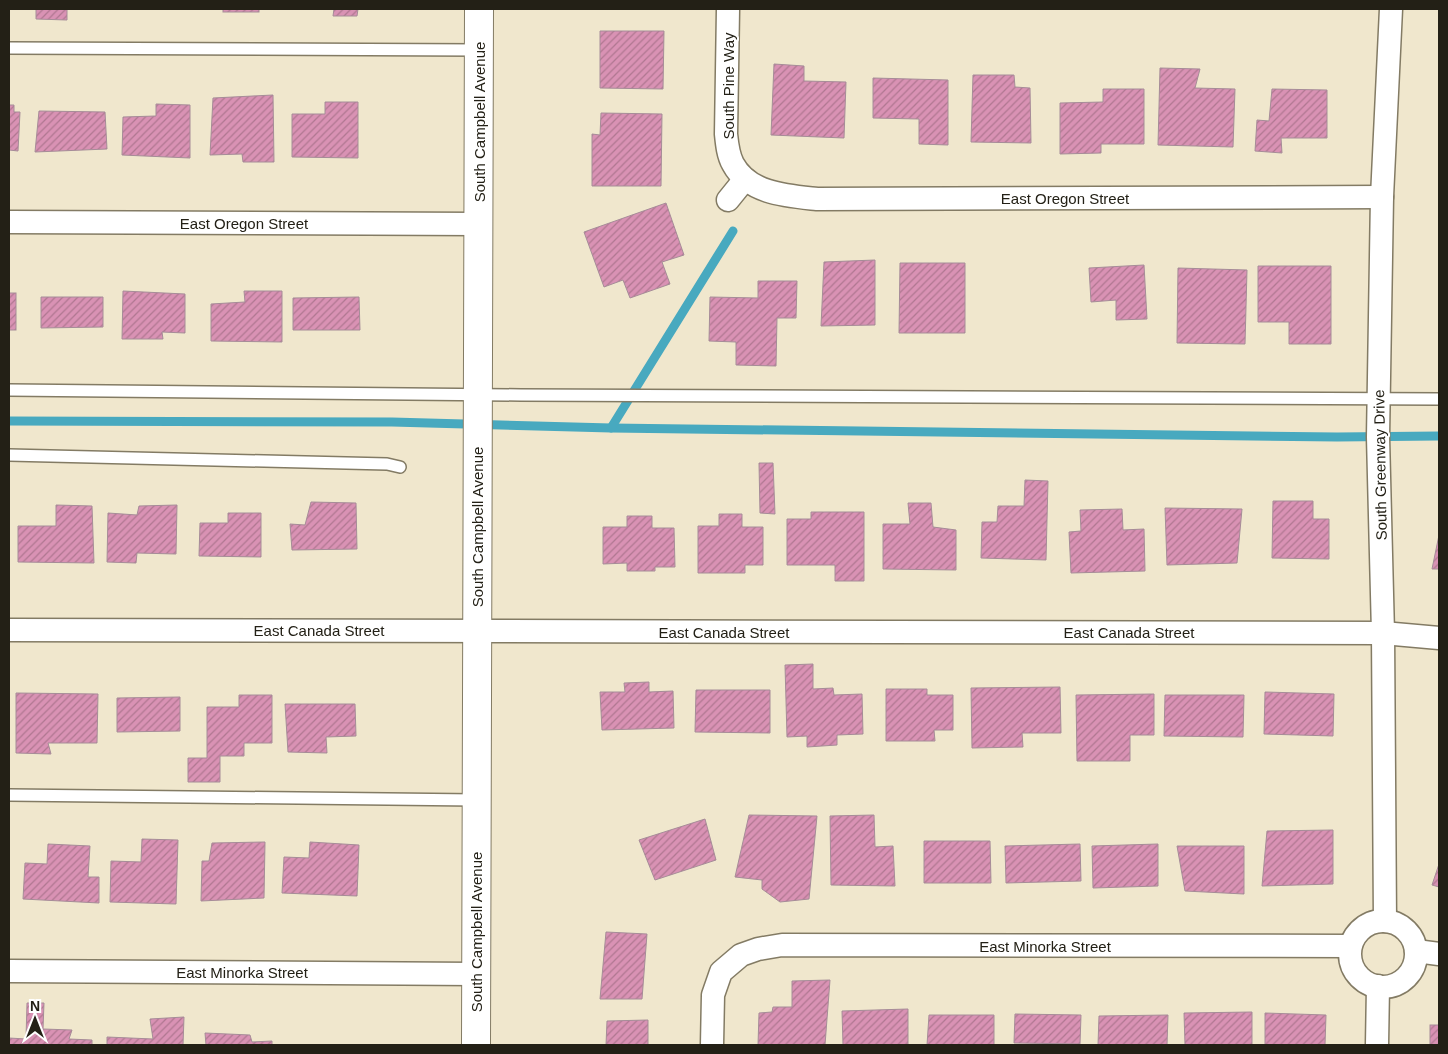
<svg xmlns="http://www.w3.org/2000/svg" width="1448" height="1054" font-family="Helvetica,sans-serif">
	<defs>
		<pattern id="building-hatch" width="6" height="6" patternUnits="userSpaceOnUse" patternTransform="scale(1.25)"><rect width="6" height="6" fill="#d992b4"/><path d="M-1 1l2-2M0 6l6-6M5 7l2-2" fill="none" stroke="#b07791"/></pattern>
	</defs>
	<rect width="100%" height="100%" fill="#f0e7cd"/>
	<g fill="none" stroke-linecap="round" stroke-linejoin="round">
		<g stroke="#48a9bf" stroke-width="9">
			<polyline points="9,421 392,422 611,428 1337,437 1439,436"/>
			<polyline points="611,428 733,231"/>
		</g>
	</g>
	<g fill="url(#building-hatch)" stroke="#a68c98">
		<polygon points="36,9 67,9 67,20 36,19"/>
		<rect x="223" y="9" width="36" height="3"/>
		<polygon points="334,9 358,9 357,16 333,16"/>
		<polygon points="600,31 664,31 663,89 600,88"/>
		<polygon points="774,64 804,66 804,81 846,82 844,138 771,135"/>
		<polygon points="1160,68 1200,69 1195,88 1235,89 1233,147 1158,145"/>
		<polygon points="973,75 1014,75 1015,87 1030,88 1031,143 971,142"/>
		<polygon points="873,78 948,80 948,145 919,144 919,119 873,118"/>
		<polygon points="1103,89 1144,89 1144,144 1101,144 1101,153 1060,154 1060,103 1103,102"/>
		<polygon points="1272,89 1327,90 1327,138 1281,138 1282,153 1255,151 1257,120 1269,121"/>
		<polygon points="273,95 274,162 243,162 242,154 210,155 213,98"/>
		<polygon points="325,102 358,102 358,158 292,157 292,114 325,114"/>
		<polygon points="156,104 190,105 190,158 122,155 123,117 156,116"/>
		<polygon points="9,105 14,105 14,112 20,112 18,151 9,150"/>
		<polygon points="39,111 105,112 107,149 35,152"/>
		<polygon points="601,113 662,114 661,186 592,186 592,134 600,135"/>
		<polygon points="666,203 684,255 662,262 670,284 630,298 623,280 604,287 584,232"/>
		<polygon points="875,260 875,325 821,326 824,262"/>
		<polygon points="900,263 965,263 965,333 899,333"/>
		<polygon points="1144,265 1147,319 1116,320 1116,300 1091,302 1089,268"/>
		<polygon points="1258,266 1331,266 1331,344 1289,344 1289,322 1258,322"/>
		<polygon points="1178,268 1247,270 1245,344 1177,343"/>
		<polygon points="758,281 797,281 796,318 777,318 776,366 736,365 736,342 709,341 710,297 758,298"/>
		<polygon points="123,291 185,294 185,333 162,332 163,339 122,339"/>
		<polygon points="244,291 282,291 282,342 211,341 211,304 245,302"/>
		<rect x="9" y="293" width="7" height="37"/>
		<polygon points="41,297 103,297 103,327 41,328"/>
		<polygon points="359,297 360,330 293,330 293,298"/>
		<polygon points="759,463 773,463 775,514 760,513"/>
		<polygon points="1025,480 1048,481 1046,560 981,558 982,522 997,522 998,506 1024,506"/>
		<polygon points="1273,501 1313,501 1313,519 1329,519 1329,559 1272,558"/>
		<polygon points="311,502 356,503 357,549 292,550 290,524 305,525"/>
		<polygon points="908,503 931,503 933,527 956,530 956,570 883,569 883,524 910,524"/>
		<polygon points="56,505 92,506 94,563 18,562 18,526 56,526"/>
		<polygon points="177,505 176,554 137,553 136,563 107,562 108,513 137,515 139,506"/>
		<polygon points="1165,508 1242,509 1237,563 1167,565"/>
		<polygon points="1122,509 1123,530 1144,529 1145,571 1071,573 1069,532 1081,531 1080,510"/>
		<polygon points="811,512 864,512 864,581 835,581 835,565 787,565 787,519 811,519"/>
		<polygon points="228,513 261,513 261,557 199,556 200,523 228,523"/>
		<polygon points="719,514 742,514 742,527 763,527 763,565 745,565 745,573 698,573 698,526 719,526"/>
		<polygon points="627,516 652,516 652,528 674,528 675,567 655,567 655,571 627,571 627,563 603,564 603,527 627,527"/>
		<polygon points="1439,535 1439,569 1432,569"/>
		<polygon points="813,664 813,689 833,688 834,695 862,694 863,734 837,735 837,745 807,747 807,736 787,737 785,665"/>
		<polygon points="649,682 649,692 673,691 674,728 602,730 600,692 625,692 624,683"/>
		<polygon points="1060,687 1061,733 1022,733 1023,747 972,748 971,688"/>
		<polygon points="886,689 927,689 927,695 953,695 953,730 934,730 935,741 886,741"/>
		<polygon points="696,690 770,690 770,733 695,732"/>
		<polygon points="1265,692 1334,694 1333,736 1264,734"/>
		<polygon points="16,693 98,694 97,743 48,743 51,754 16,753"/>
		<polygon points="1154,694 1154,735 1130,735 1130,761 1077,761 1076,695"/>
		<polygon points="239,695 272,695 272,743 244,743 244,756 220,756 220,782 188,782 188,758 207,758 207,707 239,707"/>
		<polygon points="1165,695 1244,695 1243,737 1164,736"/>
		<polygon points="180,697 180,731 117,732 117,698"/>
		<polygon points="285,704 355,704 356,736 326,737 327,753 288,752"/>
		<polygon points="749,815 817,816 809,899 780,902 762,889 762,880 735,877"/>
		<polygon points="874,815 875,847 893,846 895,886 831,885 830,816"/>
		<polygon points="705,819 716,860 655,880 639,840"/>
		<polygon points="1333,830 1333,884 1262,886 1267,831"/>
		<polygon points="142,839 178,840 176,904 110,902 111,861 141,862"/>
		<polygon points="924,841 990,841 991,883 924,883"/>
		<polygon points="265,842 264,898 201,901 202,861 209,861 212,843"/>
		<polygon points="310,842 359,845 357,896 282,893 284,857 309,858"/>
		<polygon points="48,844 90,846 88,877 99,877 99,903 23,899 25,863 47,864"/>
		<polygon points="1080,844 1081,881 1006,883 1005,846"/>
		<polygon points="1158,844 1158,886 1093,888 1092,846"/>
		<polygon points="1177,846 1244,846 1244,894 1185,891"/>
		<polygon points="1439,864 1439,887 1432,885"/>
		<polygon points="606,932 647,934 642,999 600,999"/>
		<polygon points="830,980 825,1045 758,1045 759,1013 772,1012 773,1007 792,1007 792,981"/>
		<polygon points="27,1003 44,1003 43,1029 72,1030 69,1039 92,1040 92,1045 9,1045 9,1038 26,1039"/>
		<polygon points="908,1009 908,1045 843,1045 842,1011"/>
		<polygon points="1252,1012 1252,1045 1185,1045 1184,1013"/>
		<polygon points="1265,1013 1326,1015 1325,1045 1265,1045"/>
		<polygon points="1015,1014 1081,1015 1080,1044 1014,1043"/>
		<polygon points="929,1015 994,1015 994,1045 927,1045"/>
		<polygon points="1168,1015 1167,1045 1098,1045 1099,1016"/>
		<polygon points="184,1017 183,1045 107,1045 107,1037 153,1039 150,1019"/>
		<polygon points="648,1020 648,1045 606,1045 607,1021"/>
		<rect x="1430" y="1025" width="9" height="20"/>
		<polygon points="205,1033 250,1035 252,1042 272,1041 272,1045 206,1045"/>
	</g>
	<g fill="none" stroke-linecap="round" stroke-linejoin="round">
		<g stroke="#837b64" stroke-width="14">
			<g id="service">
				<polyline points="9,48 479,50"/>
				<polyline points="9,390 521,395 1439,399"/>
				<polyline points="9,455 387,464 400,467"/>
				<polyline points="9,795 476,800"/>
			</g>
		</g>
		<g stroke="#837b64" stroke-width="25">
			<g id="minor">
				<path d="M728 9 726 134C727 144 728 155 733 164 749 194 788 196 817 199L1382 197"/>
				<polyline points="728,200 745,179"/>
				<polyline points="9,222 479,224"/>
				<polyline points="9,630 1383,633 1439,638"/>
				<circle cx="1383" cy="954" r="33"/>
				<polyline points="1385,921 1383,633 1378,437 1382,197 1391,9"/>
				<polyline points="1416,951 1439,954"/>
				<polyline points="9,971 476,974"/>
				<polyline points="712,1045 713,995 721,972 741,955 758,949 782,945 1350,946"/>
				<polyline points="1377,1045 1378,986"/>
			</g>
		</g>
		<g stroke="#837b64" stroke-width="30">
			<polyline id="primary" points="476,1045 479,9"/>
		</g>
		<use href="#service" stroke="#fff" stroke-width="11"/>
		<use href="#minor" stroke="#fff" stroke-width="22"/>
		<use href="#primary" stroke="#fff" stroke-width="28"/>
	</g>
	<g text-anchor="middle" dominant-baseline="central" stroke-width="4" stroke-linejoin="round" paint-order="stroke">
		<g font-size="15" fill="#232016" stroke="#fff">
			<text transform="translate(728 86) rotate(-90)">South Pine Way</text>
			<text transform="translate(479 122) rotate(-90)">South Campbell Avenue</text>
			<text x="1065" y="198">East Oregon Street</text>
			<text x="244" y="223">East Oregon Street</text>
			<text transform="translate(1380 465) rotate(-91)">South Greenway Drive</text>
			<text transform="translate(477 527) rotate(-90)">South Campbell Avenue</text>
			<text x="319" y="630">East Canada Street</text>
			<text x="724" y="632">East Canada Street</text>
			<text x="1129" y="632">East Canada Street</text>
			<text transform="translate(476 932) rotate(-90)">South Campbell Avenue</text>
			<text x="1045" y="946">East Minorka Street</text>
			<text x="242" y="972">East Minorka Street</text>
		</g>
	</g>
	<rect width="1448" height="1054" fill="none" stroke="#232016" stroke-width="20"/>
	<g transform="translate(35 1019)" stroke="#ffffff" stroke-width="4" paint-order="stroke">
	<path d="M0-4L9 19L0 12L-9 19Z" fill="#232016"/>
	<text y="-8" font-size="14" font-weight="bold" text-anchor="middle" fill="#232016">N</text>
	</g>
</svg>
